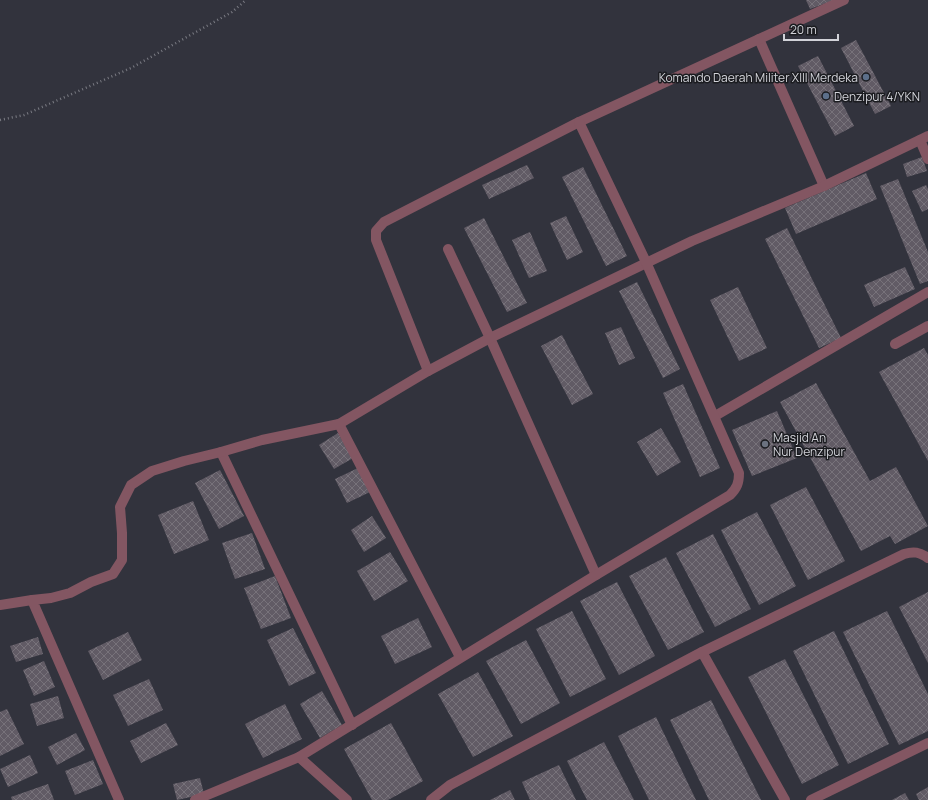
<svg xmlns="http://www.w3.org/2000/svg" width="928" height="800" font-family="Manrope,sans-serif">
	<defs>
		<pattern id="building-cross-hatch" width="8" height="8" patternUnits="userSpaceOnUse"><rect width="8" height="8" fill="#615b65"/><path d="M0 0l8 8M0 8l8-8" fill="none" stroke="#77727a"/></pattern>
	</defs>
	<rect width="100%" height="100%" fill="#32333d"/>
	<g fill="url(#building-cross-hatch)">
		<polygon points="806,0 835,0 810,9"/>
		<polygon points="856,40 891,106 875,114 841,48"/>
		<polygon points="818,56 854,126 835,136 798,66"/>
		<polygon points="922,157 927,171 907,177 903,164"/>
		<polygon points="527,165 534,178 489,199 482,185"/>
		<polygon points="583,167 627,256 606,266 562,177"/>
		<polygon points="866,173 877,199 796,234 785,208"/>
		<polygon points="898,179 928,252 928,281 920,284 880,186"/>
		<polygon points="926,185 928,189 928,209 922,212 912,191"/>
		<polygon points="566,216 583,252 567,260 550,223"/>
		<polygon points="484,218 527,303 507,312 464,228"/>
		<polygon points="787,228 841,338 819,348 765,239"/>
		<polygon points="530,232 547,271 529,278 512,240"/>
		<polygon points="905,267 915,289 874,307 864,285"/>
		<polygon points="637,282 680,369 663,378 619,291"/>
		<polygon points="738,287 767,348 739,361 710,300"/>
		<polygon points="621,327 635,358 619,365 605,333"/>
		<polygon points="562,335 593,394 572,405 541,346"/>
		<polygon points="924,348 928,355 928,461 879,372"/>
		<polygon points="816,383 870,481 896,467 928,526 895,544 890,536 861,551 780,402"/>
		<polygon points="683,384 720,468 700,477 663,393"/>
		<polygon points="777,411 797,458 752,476 732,430"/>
		<polygon points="661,428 681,462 657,476 637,442"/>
		<polygon points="338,433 353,458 334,469 319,445"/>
		<polygon points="358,468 370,492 347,503 335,479"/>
		<polygon points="220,470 244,516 219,529 195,483"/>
		<polygon points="806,487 845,561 808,580 770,505"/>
		<polygon points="193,501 209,540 174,554 158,515"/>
		<polygon points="757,512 796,586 759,605 721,530"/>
		<polygon points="372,516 386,538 364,552 351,530"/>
		<polygon points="252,533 265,569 235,579 222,543"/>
		<polygon points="713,534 751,609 715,627 676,553"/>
		<polygon points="390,552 408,581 374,601 357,571"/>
		<polygon points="666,557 704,632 668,650 629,576"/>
		<polygon points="275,576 291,618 261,629 244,588"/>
		<polygon points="617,582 655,656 619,675 580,601"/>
		<polygon points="928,592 928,663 899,607"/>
		<polygon points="572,611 606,679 570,697 536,629"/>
		<polygon points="887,611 928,694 928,731 899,745 843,632"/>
		<polygon points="418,618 432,647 395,664 381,636"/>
		<polygon points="293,628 316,673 289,686 267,640"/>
		<polygon points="834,631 889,744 848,764 793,651"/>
		<polygon points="128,632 142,660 103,680 88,651"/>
		<polygon points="38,637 43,654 16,662 10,646"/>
		<polygon points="526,640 560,703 521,724 486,661"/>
		<polygon points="785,659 839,765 802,784 748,677"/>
		<polygon points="44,661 55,687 34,696 23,670"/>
		<polygon points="478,672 513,736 473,757 438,694"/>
		<polygon points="149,679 163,710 128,726 113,695"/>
		<polygon points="322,691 342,725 320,738 300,704"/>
		<polygon points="58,696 64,718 37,726 30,704"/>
		<polygon points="711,700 761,800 709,800 670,720"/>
		<polygon points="285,704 302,739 263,758 245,724"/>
		<polygon points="7,709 24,744 0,756 0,712"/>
		<polygon points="656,717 696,800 649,800 618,736"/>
		<polygon points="166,723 178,745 141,763 130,741"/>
		<polygon points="391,723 423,781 388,800 372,800 344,749"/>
		<polygon points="76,733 85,750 57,765 48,747"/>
		<polygon points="604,742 634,800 587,800 567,761"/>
		<polygon points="30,755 38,773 8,787 0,769"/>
		<polygon points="93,760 103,784 75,795 65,771"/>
		<polygon points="559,765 576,800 530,800 522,782"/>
		<polygon points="200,778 204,794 177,800 173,784"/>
		<polygon points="48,784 54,800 12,800 11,797"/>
		<polygon points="928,787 928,800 919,800 916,794"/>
		<polygon points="510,790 515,800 490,800"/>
		<polygon points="905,793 909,800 892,800"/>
	</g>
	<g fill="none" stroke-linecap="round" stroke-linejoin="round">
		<polyline stroke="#7a7b83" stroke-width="2.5" stroke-dasharray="1 3" stroke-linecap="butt" points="0,120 24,115 131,68 232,12 246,0"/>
		<g stroke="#835662" stroke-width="10">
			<polyline points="759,39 824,186"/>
			<polyline points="920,140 928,159"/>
			<polyline points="448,249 490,338 596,575"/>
			<polyline points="895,344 928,326"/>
			<polyline points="428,371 376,240 376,231 384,222 579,122 844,0"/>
			<polyline points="715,416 928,292"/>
			<polyline points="339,424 460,657"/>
			<polyline points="0,605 32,600"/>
			<polyline points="702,652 785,800"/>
			<polyline points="352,725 221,452 262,440 339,424 428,371 490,338 692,241 824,186 928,136"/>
			<polyline points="299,757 347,800"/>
			<polyline points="119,800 32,600 51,598 70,593 91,582 113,574 122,560 122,533 120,507 131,485 152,471 184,461 221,452"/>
			<path d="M195 800 299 757 596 575 730 495C737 488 739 483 739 473L646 262 579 122"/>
			<path d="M431 800 450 785 702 652 904 554C914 551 919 552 928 558"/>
			<polyline points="811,800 928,743"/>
		</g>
	</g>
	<g fill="#5c6f8a" stroke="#1b1c20" stroke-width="1.5">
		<circle cx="866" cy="77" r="4"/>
		<circle cx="826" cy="96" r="4"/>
	</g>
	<circle fill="#6b7280" stroke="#1b1c20" stroke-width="1.5" cx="765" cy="444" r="4"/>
	<g text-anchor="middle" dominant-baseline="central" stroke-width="3" stroke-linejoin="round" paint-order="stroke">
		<g font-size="12" fill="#d2d3d9" stroke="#1b1c20" text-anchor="start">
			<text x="858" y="77" text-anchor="end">Komando Daerah Militer XIII Merdeka</text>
			<text x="834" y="96">Denzipur 4/YKN</text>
			<text x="773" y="437">Masjid An<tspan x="773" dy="14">Nur Denzipur</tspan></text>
		</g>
	</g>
	<path d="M784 34v6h54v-6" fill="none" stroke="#d2d3d9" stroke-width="2"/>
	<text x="790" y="34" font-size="12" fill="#d2d3d9" stroke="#1b1c20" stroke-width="3" paint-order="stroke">20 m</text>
</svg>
